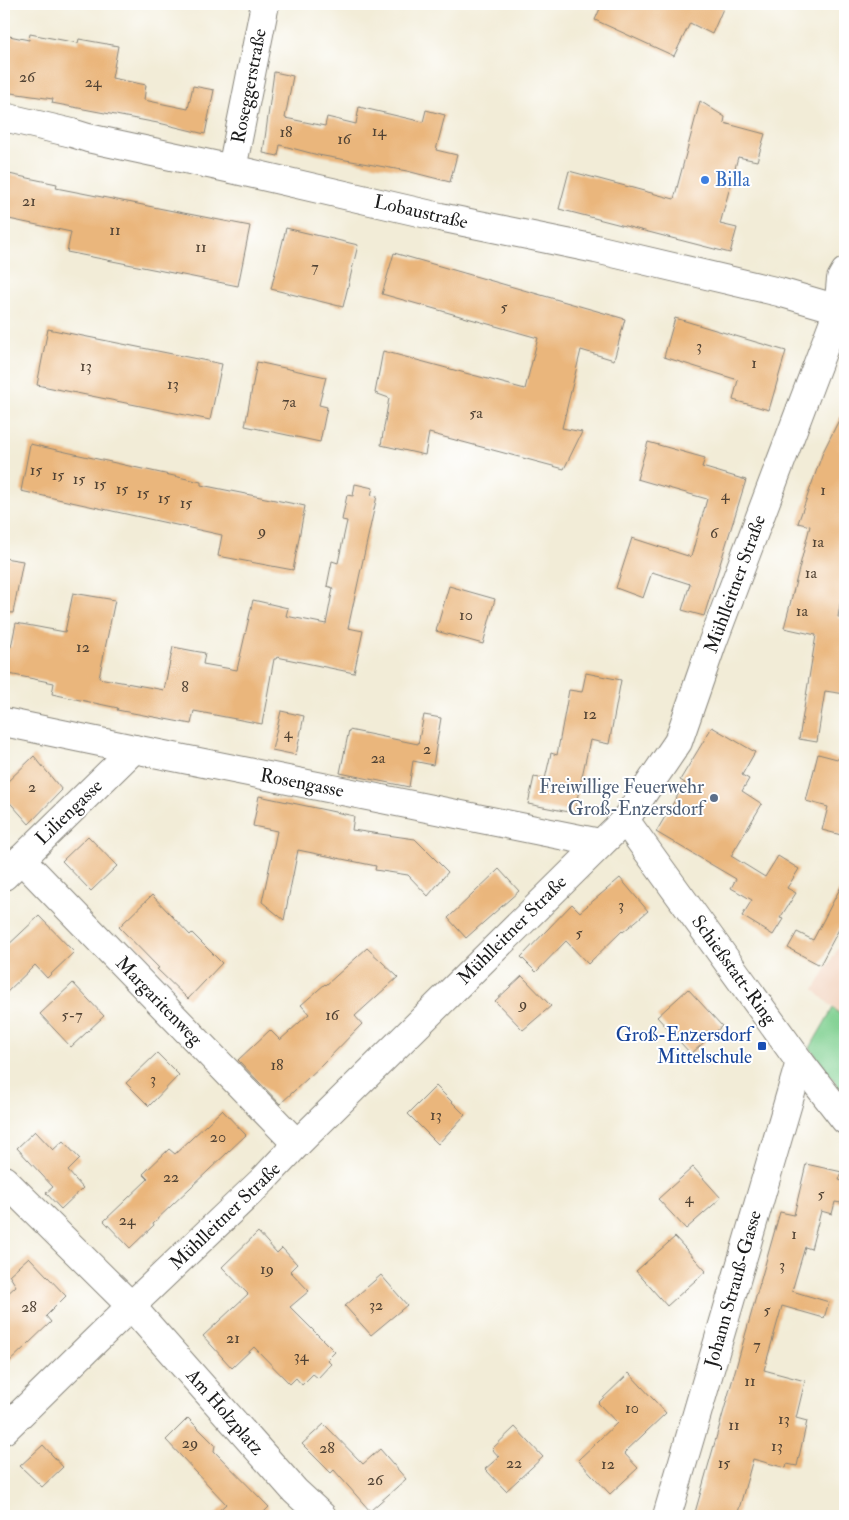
<svg xmlns="http://www.w3.org/2000/svg" width="849" height="1520" font-family="'IM FELL Double Pica',serif">
	<rect width="100%" height="100%" fill="#fff"/>
	<filter id="ink" filterUnits="userSpaceOnUse"><feTurbulence type="fractalNoise" baseFrequency=".02" numOctaves="2"/><feDisplacementMap in="SourceGraphic" scale="10" xChannelSelector="R" yChannelSelector="G"/><feConvolveMatrix kernelMatrix="1 2 1 2 8 2 1 2 1" color-interpolation-filters="sRGB"/></filter>
	<filter id="wash" filterUnits="userSpaceOnUse"><feTurbulence type="fractalNoise" baseFrequency=".0096" numOctaves="4" result="noise"/><feDisplacementMap in="SourceGraphic" scale="20" xChannelSelector="R" yChannelSelector="G"/><feGaussianBlur stdDeviation="1.12" result="paint"/><feColorMatrix in="noise" values="0 0 0 0 0 0 0 0 0 0 0 0 0 0 0 0 0 1.4 0 .05"/><feComposite in="paint" operator="in"/></filter>
	<g filter="url(#wash)">
		<rect width="100%" height="100%" fill="#f2ecd7"/>
		<polygon fill="#f3d4bf" points="845,936 845,1019 814,990"/>
		<polygon fill="#80d091" stroke="#4e7656" points="833,1008 845,1019 845,1095 810,1048"/>
		<g id="blocks">
			<g fill="#eab67c">
				<polygon points="602,4 725,4 712,34 690,23 674,56 595,20"/>
				<polygon points="30,34 78,43 79,39 118,46 112,78 146,85 144,100 188,109 193,86 214,90 205,134 163,124 52,103 53,99 4,92 4,35 29,40"/>
				<polygon points="274,72 293,76 285,118 325,126 327,117 356,124 359,107 423,122 426,110 445,115 436,150 457,155 450,182 407,171 318,155 280,145 278,156 263,153"/>
				<polygon points="700,101 725,117 724,123 765,134 757,161 738,157 720,224 737,228 730,253 559,209 569,171 674,199"/>
				<polygon points="4,173 57,184 56,188 250,226 238,286 67,252 71,232 4,218"/>
				<polygon points="286,228 358,245 343,307 271,289"/>
				<polygon points="394,253 625,319 614,360 581,350 562,428 582,432 564,469 429,433 425,455 381,445 389,398 375,393 383,351 525,389 538,338 382,294"/>
				<polygon points="675,318 786,351 769,410 733,400 738,380 664,357"/>
				<polygon points="48,329 222,364 210,420 37,385"/>
				<polygon points="257,362 326,377 319,405 327,407 320,442 245,426"/>
				<polygon points="845,408 845,575 838,617 845,618 845,694 825,691 817,742 799,739 816,635 784,628 810,526 798,523 823,452"/>
				<polygon points="648,442 705,458 702,467 746,480 704,616 682,610 690,584 652,572 643,598 616,588 632,538 691,557 707,499 637,479"/>
				<polygon points="30,444 201,482 201,485 305,506 293,570 218,556 222,535 21,491"/>
				<polygon points="355,484 373,488 371,495 377,496 348,628 363,631 354,673 277,657 276,659 274,659 262,724 194,711 191,724 117,710 118,708 52,694 54,683 4,673 4,645 11,647 16,623 65,632 73,593 115,600 99,678 164,690 173,647 205,653 203,664 237,670 253,600 288,608 286,616 326,624 333,588 327,586 332,561 338,563 347,521 342,520 347,495 353,496"/>
				<polygon points="4,558 23,561 13,613 4,612"/>
				<polygon points="449,586 495,599 483,644 436,631"/>
				<polygon points="586,673 621,680 609,744 590,740 574,813 528,804 534,777 545,779 551,753 557,755 569,690 582,692"/>
				<polygon points="281,711 304,716 296,755 272,750"/>
				<polygon points="424,715 441,718 433,765 413,761 409,787 340,773 349,730 418,744"/>
				<polygon points="712,727 755,752 742,775 749,779 742,791 762,804 731,856 765,877 778,856 799,869 787,888 796,893 780,918 783,919 773,935 742,916 752,900 731,888 736,879 656,832 685,783 680,780"/>
				<polygon points="818,754 845,761 845,836 822,830 828,807 806,801"/>
				<polygon points="34,756 62,790 29,824 4,796 4,785"/>
				<polygon points="259,796 354,816 352,830 415,839 448,872 428,896 408,875 375,870 376,866 298,850 284,920 262,902 277,831 253,826"/>
				<polygon points="88,836 117,866 91,891 62,861"/>
				<polygon points="499,869 519,891 466,938 448,918"/>
				<polygon points="620,878 648,911 623,932 622,931 588,964 566,941 536,972 521,957 572,904 580,912"/>
				<polygon points="845,879 845,918 820,965 788,948 797,932 813,940"/>
				<polygon points="152,895 190,935 192,933 222,963 188,999 157,969 159,968 119,927"/>
				<polygon points="39,916 74,952 47,978 35,965 4,995 4,949"/>
				<polygon points="367,948 398,977 355,1016 362,1024 322,1065 280,1104 238,1060 270,1030 280,1040 309,1014 301,1005 325,984 326,985"/>
				<polygon points="522,976 551,1006 523,1030 495,1001"/>
				<polygon points="73,983 104,1016 71,1047 40,1014"/>
				<polygon points="688,989 722,1026 691,1054 657,1017"/>
				<polygon points="157,1053 179,1075 149,1106 126,1083"/>
				<polygon points="436,1086 465,1115 438,1144 408,1114"/>
				<polygon points="222,1110 246,1135 153,1223 154,1225 130,1248 104,1221 148,1179 143,1174 169,1149 175,1154"/>
				<polygon points="35,1131 53,1150 63,1141 80,1159 68,1171 83,1188 61,1209 46,1193 53,1187 17,1148"/>
				<polygon points="806,1164 842,1172 839,1180 845,1182 845,1187 841,1203 835,1202 832,1214 821,1211 811,1249 805,1247 792,1291 829,1302 824,1318 782,1306 764,1370 805,1381 796,1418 807,1421 797,1466 787,1464 786,1468 753,1459 737,1516 694,1516 780,1212 794,1215"/>
				<polygon points="693,1167 721,1198 686,1229 658,1199"/>
				<polygon points="258,1232 277,1253 282,1248 297,1264 290,1271 309,1291 290,1307 335,1352 327,1360 331,1364 318,1378 313,1374 302,1385 296,1378 290,1384 254,1347 232,1368 203,1336 248,1294 222,1267"/>
				<polygon points="675,1237 706,1271 667,1306 636,1271"/>
				<polygon points="29,1257 66,1296 46,1316 51,1322 4,1367 4,1297 16,1286 9,1275"/>
				<polygon points="381,1275 407,1305 371,1335 345,1306"/>
				<polygon points="629,1373 666,1413 624,1453 638,1468 610,1494 578,1460 617,1423 598,1403"/>
				<polygon points="188,1418 215,1445 214,1451 269,1507 260,1516 213,1516 226,1504 166,1440"/>
				<polygon points="324,1424 363,1464 380,1449 406,1479 370,1511 334,1470 331,1473 302,1444"/>
				<polygon points="515,1427 543,1457 506,1491 485,1469 499,1457 492,1449"/>
				<polygon points="43,1445 63,1467 42,1487 20,1466"/>
			</g>
		</g>
	</g>
	<g filter="url(#ink)">
		<use href="#blocks" fill-opacity="0" stroke="#87847a" stroke-width="1"/>
		<g fill="none" stroke-linecap="round" stroke-linejoin="round">
			<g stroke="#87847a" stroke-width="30">
				<g id="street">
					<polyline points="4,117 72,133 88,138 232,169 440,217 596,249 779,292 845,311"/>
					<polyline points="232,169 265,4"/>
					<polyline points="4,722 134,749 600,843"/>
					<polyline points="625,820 800,1062 845,1120"/>
					<polyline points="21,859 297,1144"/>
					<polyline points="4,876 134,749"/>
					<polyline points="4,1180 131,1306 295,1491 322,1516"/>
					<polyline points="4,1430 131,1306 263,1180 297,1144 625,820 678,742 712,644 838,310 841,279 845,272"/>
					<polyline points="667,1516 800,1062"/>
				</g>
			</g>
			<use href="#street" stroke="#fff" stroke-width="28"/>
		</g>
	</g>
	<circle fill="#3f7fe0" stroke="#fff" stroke-width="2" cx="705" cy="180" r="5"/>
	<circle fill="#5c6f8a" stroke="#fff" stroke-width="2" cx="714" cy="798" r="5"/>
	<rect fill="#1a4fb4" stroke="#fff" stroke-width="2" x="757" y="1041" width="10" height="10" rx="2.5"/>
	<g text-anchor="middle" dominant-baseline="central" stroke-width="4" stroke-linejoin="round" paint-order="stroke">
		<g font-size="16" fill="#504234">
			<text x="27" y="77">26</text>
			<text x="93" y="82">24</text>
			<text x="379" y="131">14</text>
			<text x="286" y="132">18</text>
			<text x="344" y="139">16</text>
			<text x="29" y="201">21</text>
			<text x="115" y="230">11</text>
			<text x="201" y="247">11</text>
			<text x="315" y="267">7</text>
			<text x="504" y="307">5</text>
			<text x="699" y="346">3</text>
			<text x="754" y="363">1</text>
			<text x="86" y="366">13</text>
			<text x="173" y="384">13</text>
			<text x="289" y="402">7a</text>
			<text x="476" y="413">5a</text>
			<text x="36" y="470">15</text>
			<text x="58" y="475">15</text>
			<text x="79" y="479">15</text>
			<text x="100" y="484">15</text>
			<text x="122" y="489">15</text>
			<text x="823" y="490">1</text>
			<text x="143" y="493">15</text>
			<text x="725" y="495">4</text>
			<text x="164" y="498">15</text>
			<text x="186" y="503">15</text>
			<text x="262" y="531">9</text>
			<text x="714" y="533">6</text>
			<text x="818" y="542">1a</text>
			<text x="811" y="573">1a</text>
			<text x="802" y="611">1a</text>
			<text x="466" y="615">10</text>
			<text x="83" y="647">12</text>
			<text x="185" y="687">8</text>
			<text x="590" y="714">12</text>
			<text x="288" y="733">4</text>
			<text x="427" y="749">2</text>
			<text x="378" y="758">2a</text>
			<text x="32" y="787">2</text>
			<text x="621" y="905">3</text>
			<text x="579" y="933">5</text>
			<text x="523" y="1004">9</text>
			<text x="72" y="1015">5-7</text>
			<text x="332" y="1015">16</text>
			<text x="277" y="1065">18</text>
			<text x="153" y="1079">3</text>
			<text x="436" y="1115">13</text>
			<text x="218" y="1137">20</text>
			<text x="171" y="1177">22</text>
			<text x="821" y="1194">5</text>
			<text x="689" y="1198">4</text>
			<text x="127" y="1220">24</text>
			<text x="794" y="1234">1</text>
			<text x="782" y="1265">3</text>
			<text x="267" y="1269">19</text>
			<text x="376" y="1305">32</text>
			<text x="29" y="1307">28</text>
			<text x="767" y="1310">5</text>
			<text x="233" y="1338">21</text>
			<text x="757" y="1345">7</text>
			<text x="301" y="1356">34</text>
			<text x="750" y="1381">11</text>
			<text x="632" y="1408">10</text>
			<text x="784" y="1419">13</text>
			<text x="734" y="1425">11</text>
			<text x="190" y="1443">29</text>
			<text x="777" y="1446">13</text>
			<text x="327" y="1448">28</text>
			<text x="514" y="1463">22</text>
			<text x="724" y="1463">15</text>
			<text x="608" y="1464">12</text>
			<text x="375" y="1480">26</text>
		</g>
		<g font-size="19" fill="#1c1c1c" stroke="#fff">
			<text transform="translate(249 86) rotate(-79)">Roseggerstraße</text>
			<text transform="translate(421 212) rotate(13)">Lobaustraße</text>
			<text transform="translate(735 584) rotate(-70)">Mühlleitner Straße</text>
			<text transform="translate(302 783) rotate(11)">Rosengasse</text>
			<text transform="translate(69 812) rotate(-44)">Liliengasse</text>
			<text transform="translate(512 930) rotate(-45)">Mühlleitner Straße</text>
			<text transform="translate(734 970) rotate(54)">Schießstatt-Ring</text>
			<text transform="translate(159 1001) rotate(46)">Margaritenweg</text>
			<text transform="translate(225 1216) rotate(-44)">Mühlleitner Straße</text>
			<text transform="translate(733 1289) rotate(-74)">Johann Strauß-Gasse</text>
			<text transform="translate(225 1412) rotate(49)">Am Holzplatz</text>
		</g>
		<g font-size="19" fill="#366cbe" stroke="#fff" text-anchor="start">
			<text x="715" y="180">Billa</text>
		</g>
		<g font-size="19" fill="#4e5e75" stroke="#fff" text-anchor="end">
			<text x="704" y="787">Freiwillige Feuerwehr<tspan x="704" dy="22">Groß-Enzersdorf</tspan></text>
		</g>
		<g font-size="19" fill="#164399" stroke="#fff" text-anchor="end">
			<text x="752" y="1035">Groß-Enzersdorf<tspan x="752" dy="22">Mittelschule</tspan></text>
		</g>
	</g>
	<rect width="849" height="1520" fill="none" stroke="#fff" stroke-width="20"/>
</svg>
